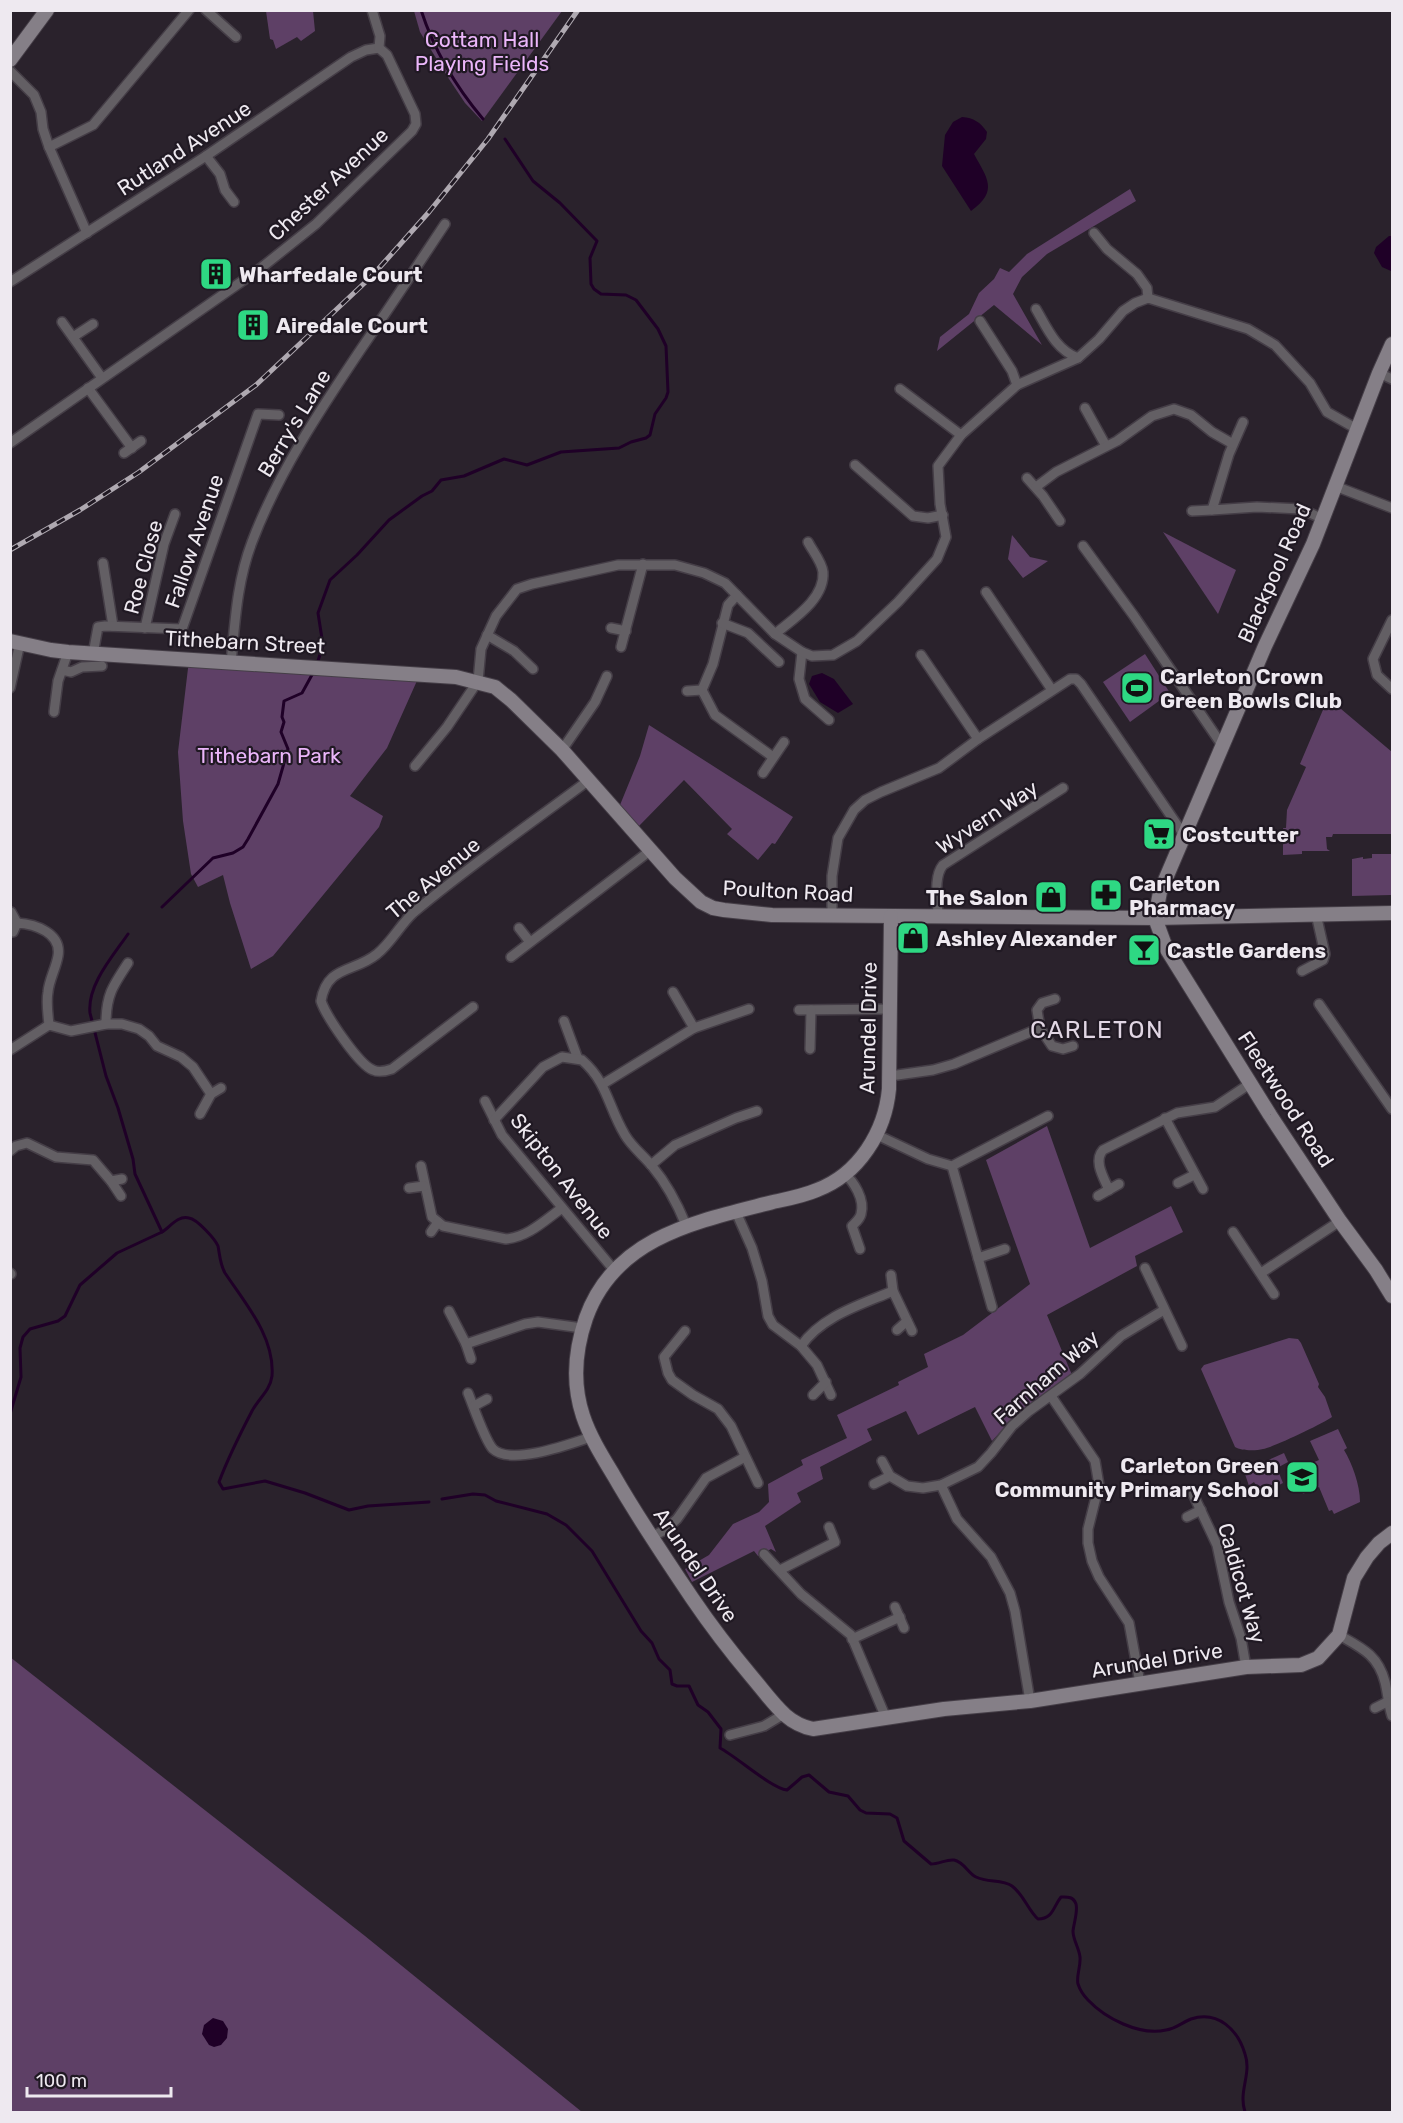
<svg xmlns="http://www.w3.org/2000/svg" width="1403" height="2123" font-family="Rubik,sans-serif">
	<rect width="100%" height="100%" fill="#2a222c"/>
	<g fill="#5e4066">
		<polygon points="266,11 313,11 315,31 301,41 297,37 276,49 273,40 270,39"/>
		<polygon points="414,11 414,10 562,11 482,121 465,103 449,79 420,32"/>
		<polygon points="1130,189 1136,201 1047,254 1022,277 1013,294 1042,345 994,305 937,351 940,337 969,314 979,293 994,279 1000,268 1009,272 1027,254"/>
		<polygon points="1163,532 1236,570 1218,614"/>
		<polygon points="1012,535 1030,557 1048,561 1023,578 1008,559"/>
		<polygon points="1145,654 1170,693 1130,722 1103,682"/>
		<polygon points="189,660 420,674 387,748 350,796 383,816 379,827 273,956 251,969 230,903 223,875 198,887 191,874 183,821 178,752"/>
		<polygon points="1328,698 1392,752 1392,834 1333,834 1332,837 1326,837 1327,849 1330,851 1302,851 1302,854 1283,855 1283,828 1286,828 1287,810 1306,767 1300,764"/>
		<polygon points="649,725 793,817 775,844 772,843 758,860 727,834 732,829 684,780 639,826 620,805 640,756"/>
		<polygon points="1372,854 1392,854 1392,901 1391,895 1352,896 1352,859 1363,857 1363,859 1372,858"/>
		<path d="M1047 1126 1090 1248 1171 1206 1183 1232 1135 1256 1137 1266 1047 1315 1072 1375C1043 1395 1016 1414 992 1441L975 1407 918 1435 906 1411 867 1429 872 1440 820 1467 823 1479 797 1493 801 1502 765 1526 776 1552 771 1549 758 1556 754 1551 692 1582 685 1569 709 1555 733 1524 759 1512 769 1502 768 1484 803 1465 801 1460 847 1438 837 1415 899 1385 898 1382 928 1367 924 1354 963 1335 1030 1284 986 1160Z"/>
		<path d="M1289 1338 1298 1339 1301 1343 1319 1384 1318 1387 1325 1397 1332 1417C1322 1424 1274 1447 1263 1449 1256 1451 1241 1451 1235 1447L1201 1369 1204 1365Z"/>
		<path d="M1338 1429 1347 1448 1344 1450C1352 1463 1360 1485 1360 1502L1334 1514 1332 1510 1329 1511 1319 1487 1303 1494 1293 1471 1319 1460 1310 1441Z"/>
		<polygon points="1284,1453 1288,1462 1277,1468 1283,1483 1275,1487 1274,1484 1262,1490 1260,1488 1258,1489 1254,1482 1251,1484 1254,1491 1251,1492 1244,1471"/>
		<polygon points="10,1657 365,1936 582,2112 11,2112"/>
	</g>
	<g fill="#1f0027">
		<path d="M962 117C974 118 980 122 987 132L986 139 974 154C987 178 999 191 971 211L942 166 945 135 953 122Z"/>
		<polygon points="1389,236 1392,236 1392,270 1391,271 1382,267 1374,253 1376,247"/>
		<polygon points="822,673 834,679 853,704 838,713 820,702 809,684 812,676"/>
		<polygon points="213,2018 223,2021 228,2029 227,2038 221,2045 214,2047 209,2045 202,2034 204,2025"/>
	</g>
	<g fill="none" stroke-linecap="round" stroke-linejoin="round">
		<g stroke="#1f0027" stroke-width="3">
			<path d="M421 10C434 50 456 87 483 119"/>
			<polyline points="317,664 323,645 318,613 330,580 357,555 389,520 422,496 432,491 441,480 464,476 504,459 527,465 561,452 619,448 631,442 646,438 650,435 655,414 666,398 668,392 666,346 658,329 636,300 626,295 601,294 594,289 591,284 590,258 597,241 560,203 533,181 505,139"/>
			<polyline points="162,907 213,858 233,853 243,847 248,839 278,784 288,749 281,732 284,722 282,717 284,701 302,693 313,673"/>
			<path d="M162 1232C170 1227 178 1215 189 1218 197 1219 215 1239 218 1246 220 1256 220 1264 225 1273 245 1303 275 1337 272 1376 270 1391 259 1398 252 1411 240 1434 228 1458 219 1482L223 1489 265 1481 305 1493 349 1510 368 1506 429 1502"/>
			<path d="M10 1414 21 1377 20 1348 23 1337 30 1329 58 1321 65 1316 80 1285 117 1253 162 1232 135 1174 133 1159 118 1108 106 1076 90 1013C87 985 113 956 128 934"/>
			<path d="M442 1499 473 1494 485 1495 496 1501 547 1514 566 1525 592 1551 641 1631 652 1643 659 1659 670 1670 672 1684 677 1686H689L698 1705 708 1712 721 1729 720 1748C737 1757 771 1788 787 1790L802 1777 809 1775 829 1792 848 1796 860 1810 866 1813 890 1814 897 1818 904 1841 931 1864C939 1864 947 1859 954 1860 964 1862 968 1873 976 1877 988 1883 1002 1879 1012 1886 1024 1895 1028 1910 1038 1919 1053 1919 1053 1907 1061 1897 1067 1897 1073 1896 1076 1904 1078 1912 1074 1922 1073 1931 1073 1940 1079 1948 1080 1957 1081 1966 1076 1976 1078 1984 1080 1990 1084 1996 1088 2000 1105 2018 1139 2036 1166 2030 1175 2029 1183 2022 1191 2019 1218 2010 1238 2030 1245 2054 1252 2074 1238 2091 1245 2112"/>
		</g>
		<g stroke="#453e47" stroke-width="12">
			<g id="street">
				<polyline points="206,10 236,37"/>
				<polyline points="10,71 34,95 41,112 43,129 49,147 87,233"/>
				<polyline points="49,147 93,125 189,10"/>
				<polyline points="206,156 220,174 225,190 234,202"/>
				<polyline points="1094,233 1107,249 1137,274 1147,288 1148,298"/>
				<polyline points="10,282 206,156 351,57 366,50 379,48"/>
				<path d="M1036 309C1047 328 1056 350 1078 358"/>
				<polyline points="980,321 1012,371 1017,385"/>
				<polyline points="62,322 102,378"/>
				<polyline points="73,337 93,324"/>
				<polyline points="1379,373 1392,379"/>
				<polyline points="88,388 132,448"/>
				<polyline points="900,389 961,435"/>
				<polyline points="1085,408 1106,446"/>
				<polyline points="1243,422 1229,454 1212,510 1257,507 1301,509 1323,519"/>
				<polyline points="10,443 261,268 316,224 412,131 416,124 415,114 387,55 379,48 380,36 372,10"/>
				<polyline points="124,453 141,441"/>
				<polyline points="855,465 913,516 928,518 943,515"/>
				<polyline points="1027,478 1043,496 1060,521"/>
				<polyline points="1335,486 1392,508"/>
				<polyline points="1036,487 1056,472 1117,441 1152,416 1174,409 1191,415 1212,432 1233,444"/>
				<polyline points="1192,511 1212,510"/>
				<polyline points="1083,546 1134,616 1222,745"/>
				<polyline points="103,563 113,626"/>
				<polyline points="986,592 1052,690"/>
				<polyline points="737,595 728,605 713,664 702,690 715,715 773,757"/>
				<polyline points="1392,620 1373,659 1377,675 1392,689"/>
				<polyline points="722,623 748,633 779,662"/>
				<polyline points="145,628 164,544 175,514"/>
				<polyline points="611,628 626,631"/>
				<path d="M775 634C793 619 825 599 823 572 822 562 812 550 808 542"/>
				<polyline points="487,635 514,651 533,669"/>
				<polyline points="621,647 643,564"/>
				<polyline points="802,652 799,679 805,699 829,720"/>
				<polyline points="93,654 98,627 105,626 182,629 258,414 279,415"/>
				<polyline points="921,655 978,739"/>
				<path d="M231 663C235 622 237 581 252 542 278 473 320 410 361 349 390 307 417 266 445 224"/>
				<polyline points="62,670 71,672 82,667 102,666"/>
				<polyline points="10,688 20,643"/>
				<polyline points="687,691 702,690"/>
				<polyline points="54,712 58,681 68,652"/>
				<polyline points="562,750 595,702 607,676"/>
				<polyline points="415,766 447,727 478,681 481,649 496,616 517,589 532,584 618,565 675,565 704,573 725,583 775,634 802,652 812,656 833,655 857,641 898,602 937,559 946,537 940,504 938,466 961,435 1017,385 1078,358 1099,339 1123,311 1135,303 1148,298 1248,329 1275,345 1310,383 1327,412 1357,429"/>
				<polyline points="763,773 784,742"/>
				<polyline points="11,912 17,923"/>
				<polyline points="832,915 832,876 838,838 854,810 865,800 881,792 939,768 978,739 1070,679 1076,679 1081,684 1184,835"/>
				<path d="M938 916C938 901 933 877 943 865L1063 788"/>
				<polyline points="519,928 530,942"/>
				<path d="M13 932 17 923C35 924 62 933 58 956 56 968 49 980 48 992 46 1003 48 1014 49 1025"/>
				<polyline points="511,957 651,850"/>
				<polyline points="1302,971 1323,960 1325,954 1316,914"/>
				<polyline points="673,992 694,1028"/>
				<polyline points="1055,999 1042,1003 1037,1010 1040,1028 1052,1046 1063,1049 1073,1046"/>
				<polyline points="1319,1004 1392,1109"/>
				<path d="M473 1007 392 1069C386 1071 379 1073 373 1070 359 1065 326 1016 321 1001 327 965 354 973 377 954 391 943 400 925 413 913 469 866 530 824 589 780"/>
				<polyline points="799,1010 889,1009"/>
				<polyline points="564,1021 578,1059"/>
				<path d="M106 1024C106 996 112 987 128 963"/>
				<polyline points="810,1049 811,1010"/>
				<polyline points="10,1050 49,1025 71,1031 106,1024 122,1024 139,1029 149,1036 157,1046 181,1057 193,1067 211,1094"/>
				<polyline points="890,1076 933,1070 954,1064 1040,1028"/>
				<polyline points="603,1084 694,1028 749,1009"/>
				<polyline points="485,1101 502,1135 614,1270"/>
				<polyline points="200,1114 211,1094 221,1088"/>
				<polyline points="1165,1118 1203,1189"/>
				<path d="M494 1120 543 1067 562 1057 582 1060C608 1083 608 1107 625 1135 632 1147 643 1155 652 1166 667 1184 677 1203 686 1225"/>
				<polyline points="877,1135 928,1159 952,1166 1048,1116"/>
				<polyline points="10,1151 16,1146 27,1143 56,1157 93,1160 111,1181 122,1179"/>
				<polyline points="651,1165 675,1145 736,1118 757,1111"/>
				<path d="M421 1166 432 1217 443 1226 506 1239C528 1237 544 1221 562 1208"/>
				<polyline points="952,1166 992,1307"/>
				<path d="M844 1173C854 1182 865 1199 861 1214 860 1219 856 1222 852 1226L860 1249"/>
				<polyline points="111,1181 121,1196"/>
				<polyline points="1178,1183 1194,1175"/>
				<polyline points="409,1188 424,1186"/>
				<path d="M1109 1190C1104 1178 1093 1161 1103 1150L1177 1113 1215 1107 1251 1083"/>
				<polyline points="1098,1196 1119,1184"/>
				<polyline points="736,1212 752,1248 762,1281 768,1316 773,1325 801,1346 817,1365 831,1395"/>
				<polyline points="431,1232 438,1222"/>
				<polyline points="1233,1232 1274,1294"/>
				<polyline points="978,1258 1005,1249"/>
				<polyline points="1145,1268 1182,1346"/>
				<polyline points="10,1273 11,1274"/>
				<polyline points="1261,1273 1340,1221"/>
				<polyline points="891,1275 893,1291 912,1331"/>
				<polyline points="449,1311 466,1344 525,1324 538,1322 582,1328"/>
				<polyline points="897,1330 907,1321"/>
				<polyline points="685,1331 664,1357 668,1373 672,1380 693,1395 718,1409 731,1426 758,1483"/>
				<polyline points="466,1344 471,1359"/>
				<path d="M801 1346C822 1316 860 1305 893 1291"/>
				<path d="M468 1393C473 1405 485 1441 493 1449 511 1466 570 1444 591 1437"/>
				<polyline points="813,1395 826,1382"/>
				<polyline points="1051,1396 1095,1461 1099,1485 1088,1529 1088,1543 1092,1561 1099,1577 1129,1623 1140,1683"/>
				<polyline points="474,1406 487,1399"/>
				<polyline points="882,1461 890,1476 907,1486 923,1488 941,1485 978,1467 991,1453 1012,1426 1029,1411 1080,1374 1121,1336 1164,1310"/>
				<polyline points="874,1484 890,1476"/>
				<polyline points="941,1485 957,1519 991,1557 1010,1593 1015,1611 1030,1701"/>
				<polyline points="1193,1494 1217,1545 1229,1602 1241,1638 1246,1667"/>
				<polyline points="1187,1517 1201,1510"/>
				<polyline points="651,1537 665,1530 677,1519 706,1478 745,1457"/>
				<polyline points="764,1554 801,1594 851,1635 886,1718"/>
				<polyline points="780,1570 835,1542 829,1527"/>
				<polyline points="895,1607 904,1628"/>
				<path d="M1339 1635C1362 1648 1378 1655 1385 1682 1388 1694 1388 1704 1392 1716"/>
				<polyline points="852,1639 900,1617"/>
				<polyline points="1375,1708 1387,1702"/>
				<polyline points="730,1735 764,1726 784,1714"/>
			</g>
		</g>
		<g stroke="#453e47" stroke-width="16">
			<g id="secondary">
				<polyline points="10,60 47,10"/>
				<polyline points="1392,344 1379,373 1313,544 1265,646 1160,892 1155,918 1166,948 1270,1115 1340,1221 1376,1270 1392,1296"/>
				<polyline points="10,641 51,650 68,652 456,677 495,687 511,700 562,750 675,878 701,902 713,908 724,910 772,915 1155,918 1392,913"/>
				<path d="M891 916 889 1089C885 1132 859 1174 817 1190 803 1196 787 1199 773 1202 699 1221 615 1236 586 1318 575 1350 572 1383 583 1416 590 1437 602 1456 614 1476 638 1518 665 1558 692 1598 711 1626 731 1652 752 1677 763 1690 773 1704 785 1715 793 1722 803 1727 813 1729L944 1709 1030 1701 1246 1667 1301 1665 1318 1658 1339 1635 1354 1578 1367 1557 1379 1543 1392 1533"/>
			</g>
		</g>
		<use href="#street" stroke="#635f64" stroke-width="9"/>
		<use href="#secondary" stroke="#857f87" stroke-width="14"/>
		<g stroke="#afa9b1" stroke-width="5">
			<polyline id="rail" points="10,550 80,510 139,472 256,385 372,276 429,212 488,139 578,10"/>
		</g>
		<use href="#rail" stroke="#201923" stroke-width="3" stroke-dasharray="9" stroke-linecap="butt"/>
	</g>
	<defs>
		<g id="building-square" transform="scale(1.725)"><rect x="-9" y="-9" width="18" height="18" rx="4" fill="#2ed883" stroke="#201923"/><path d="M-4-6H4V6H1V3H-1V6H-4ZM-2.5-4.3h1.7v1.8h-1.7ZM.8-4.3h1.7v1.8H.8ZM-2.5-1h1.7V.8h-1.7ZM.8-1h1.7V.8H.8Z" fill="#111"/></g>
		<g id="stadium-square" transform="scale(1.725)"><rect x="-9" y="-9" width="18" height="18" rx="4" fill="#2ed883" stroke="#201923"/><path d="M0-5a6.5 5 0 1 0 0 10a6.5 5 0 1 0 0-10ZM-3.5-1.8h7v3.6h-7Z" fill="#111"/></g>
		<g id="supermarket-square" transform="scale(1.725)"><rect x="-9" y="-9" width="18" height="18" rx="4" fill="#2ed883" stroke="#201923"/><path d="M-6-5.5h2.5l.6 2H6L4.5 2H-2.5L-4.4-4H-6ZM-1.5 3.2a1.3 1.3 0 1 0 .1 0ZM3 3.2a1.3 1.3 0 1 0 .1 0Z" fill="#111"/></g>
		<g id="pharmacy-square" transform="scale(1.725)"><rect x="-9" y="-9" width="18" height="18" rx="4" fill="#2ed883" stroke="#201923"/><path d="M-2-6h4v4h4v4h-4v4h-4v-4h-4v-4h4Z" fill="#111"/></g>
		<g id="shop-square" transform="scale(1.725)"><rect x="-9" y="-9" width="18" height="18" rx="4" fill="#2ed883" stroke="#201923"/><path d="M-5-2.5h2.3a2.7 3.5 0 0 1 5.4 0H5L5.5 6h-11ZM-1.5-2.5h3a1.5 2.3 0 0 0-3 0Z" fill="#111"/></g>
		<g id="bar-square" transform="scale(1.725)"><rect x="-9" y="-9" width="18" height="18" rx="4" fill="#2ed883" stroke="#201923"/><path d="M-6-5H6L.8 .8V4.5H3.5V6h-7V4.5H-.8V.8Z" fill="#111"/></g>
		<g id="school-square" transform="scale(1.725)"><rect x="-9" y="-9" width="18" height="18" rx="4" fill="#2ed883" stroke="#201923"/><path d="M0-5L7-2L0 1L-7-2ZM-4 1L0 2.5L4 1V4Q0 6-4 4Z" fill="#111"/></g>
	</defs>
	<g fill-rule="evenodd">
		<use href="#building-square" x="216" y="274"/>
		<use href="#building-square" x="253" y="325"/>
		<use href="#stadium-square" x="1137" y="688"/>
		<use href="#supermarket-square" x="1159" y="834"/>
		<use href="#pharmacy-square" x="1106" y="895"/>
		<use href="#shop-square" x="1051" y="897"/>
		<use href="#shop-square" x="913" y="938"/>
		<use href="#bar-square" x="1144" y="950"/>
		<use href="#school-square" x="1302" y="1477"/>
	</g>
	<g text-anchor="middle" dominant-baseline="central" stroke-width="4.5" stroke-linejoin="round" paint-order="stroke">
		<g font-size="21" fill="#ebb6fa" stroke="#201923">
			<text x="482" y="39">Cottam Hall<tspan x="482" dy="24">Playing Fields</tspan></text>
			<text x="269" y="755">Tithebarn Park</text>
		</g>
		<g font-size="21" fill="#eee9f0" stroke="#201923">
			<text transform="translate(184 148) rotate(-33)">Rutland Avenue</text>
			<text transform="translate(328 184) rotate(-43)">Chester Avenue</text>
			<text transform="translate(294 423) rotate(-59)">Berry's Lane</text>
			<text transform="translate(194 541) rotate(-71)">Fallow Avenue</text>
			<text transform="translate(143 567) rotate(-75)">Roe Close</text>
			<text transform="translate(1274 573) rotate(-66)">Blackpool Road</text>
			<text transform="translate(245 642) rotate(3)">Tithebarn Street</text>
			<text transform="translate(987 817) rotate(-33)">Wyvern Way</text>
			<text transform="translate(433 878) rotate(-40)">The Avenue</text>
			<text transform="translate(788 891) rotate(3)">Poulton Road</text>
			<text transform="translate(868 1028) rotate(-89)">Arundel Drive</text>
			<text transform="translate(1286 1099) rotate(57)">Fleetwood Road</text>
			<text transform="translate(562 1176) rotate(52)">Skipton Avenue</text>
			<text transform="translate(1046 1377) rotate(-41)">Farnham Way</text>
			<text transform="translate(696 1565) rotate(56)">Arundel Drive</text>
			<text transform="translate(1242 1583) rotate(74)">Caldicot Way</text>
			<text transform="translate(1157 1660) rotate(-9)">Arundel Drive</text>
		</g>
		<g font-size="21" font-weight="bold" fill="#eee9f0" stroke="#201923" text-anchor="start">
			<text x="239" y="274">Wharfedale Court</text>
			<text x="276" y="325">Airedale Court</text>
			<text x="1160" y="676">Carleton Crown<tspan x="1160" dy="24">Green Bowls Club</tspan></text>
			<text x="1182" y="834">Costcutter</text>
			<text x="1129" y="883">Carleton<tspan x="1129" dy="24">Pharmacy</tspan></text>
			<text x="1028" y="897" text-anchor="end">The Salon</text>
			<text x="936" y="938">Ashley Alexander</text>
			<text x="1167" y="950">Castle Gardens</text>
			<text x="1279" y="1465" text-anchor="end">Carleton Green<tspan x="1279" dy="24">Community Primary School</tspan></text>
		</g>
		<g font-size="24" letter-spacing="1.5" fill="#e1d6e4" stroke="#201923">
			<text x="1097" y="1030">CARLETON</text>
		</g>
	</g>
	<rect width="1403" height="2123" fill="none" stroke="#eee9f0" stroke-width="24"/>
	<path d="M27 2087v9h144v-9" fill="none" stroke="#eee9f0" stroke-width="3"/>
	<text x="36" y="2087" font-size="18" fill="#eee9f0" stroke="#201923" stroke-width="4.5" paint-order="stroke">100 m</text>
</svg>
